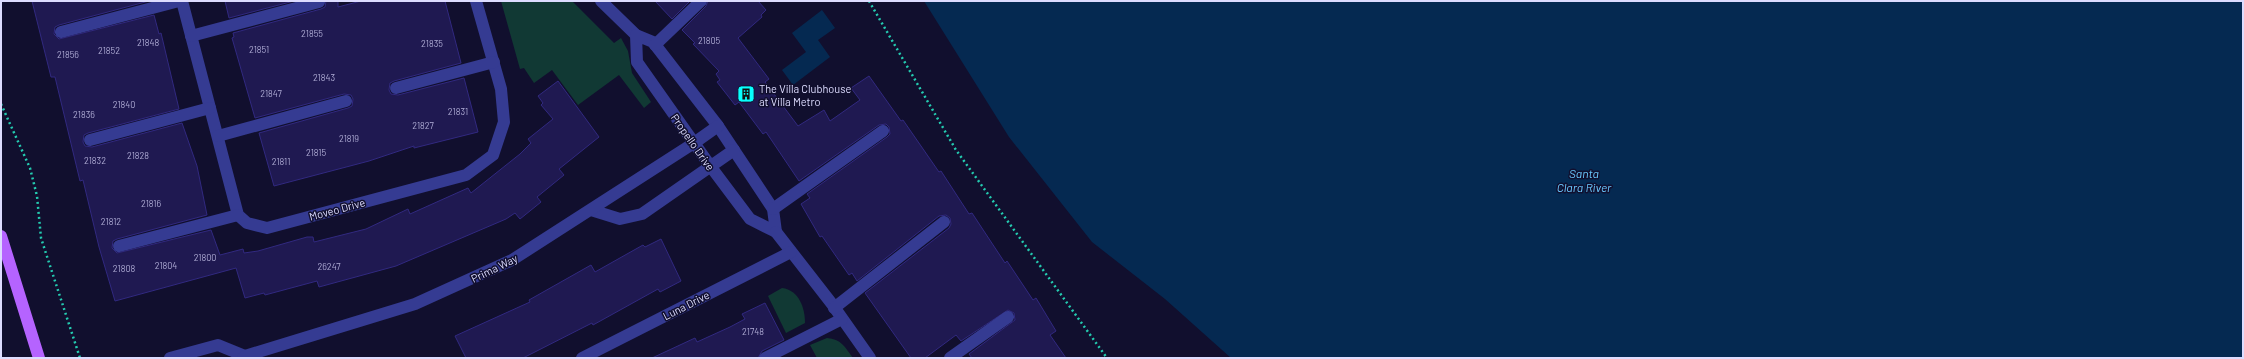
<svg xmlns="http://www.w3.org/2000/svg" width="2244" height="359" font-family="Barlow,sans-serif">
	<rect width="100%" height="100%" fill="#110f2e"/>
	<g fill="#113934">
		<polygon points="501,1 572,1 614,43 621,38 628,51 632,73 651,102 644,108 619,75 578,105 552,70 534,83 524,68 520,69"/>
		<path d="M782 288C799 290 805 308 805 323L786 333 768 296Z"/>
		<path d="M827 338C841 339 845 347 853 358H817L810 345Z"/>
	</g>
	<g fill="#052951">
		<polygon points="924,1 2243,1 2243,358 1231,358 1165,299 1092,242 1009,137"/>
		<polygon points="822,10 835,28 818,40 830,57 793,85 782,70 806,52 792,33"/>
	</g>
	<g fill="#1f1951" stroke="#312980">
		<polygon points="32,1 149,1 59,25 55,27 54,34 59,39 154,15 159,34 161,33 179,109 88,133 84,135 83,142 85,146 92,147 182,123 197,166 207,215 117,239 113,241 112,248 117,253 211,230 220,255 243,249 244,253 258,251 307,237 313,237 314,242 366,229 408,209 410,214 468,188 471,193 520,154 531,143 528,139 553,119 541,105 543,103 538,96 558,81 599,137 559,169 564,175 537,197 541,202 520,219 515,213 506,219 396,266 319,287 317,281 265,295 264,293 245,298 236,268 115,301 99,247 83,180 80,181 55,77 51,77"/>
		<polygon points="225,1 294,1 229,18"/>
		<polygon points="326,1 338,1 338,7 361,1 445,1 461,63 394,81 390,83 389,90 391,94 398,95 464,78 478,132 414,148 414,146 369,161 274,186 259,133 348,108 352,106 353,99 351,95 344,94 255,118 232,38 234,37 233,33 321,9 325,7"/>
		<polygon points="655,1 690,1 672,19"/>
		<polygon points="708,1 758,1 766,10 761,15 762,17 738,38 769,79 765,82 798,126 824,110 830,121 860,100 851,88 869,76 901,121 903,120 939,172 941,171 969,214 972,213 1005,263 1007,261 1033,300 1036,298 1056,331 1050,335 1066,358 972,358 969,354 1015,320 1014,313 1008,310 961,341 956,335 925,358 911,358 865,293 949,228 951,224 950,218 946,215 939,216 857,281 852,273 849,275 822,236 820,237 801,204 810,198 807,194 887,137 890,134 889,127 886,124 879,125 799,181 766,132 763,134 739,102 735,105 717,82 720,80 716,74 719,71 693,44 695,43 682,30 706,6"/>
		<polygon points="661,239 681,281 660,292 658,289 593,325 592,323 523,358 466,358 455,336 530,302 529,300 591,265 595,272 643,245 645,247"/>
		<polygon points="765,303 784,340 762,351 758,358 652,358 695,338 697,342 730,327 745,319 742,314"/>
	</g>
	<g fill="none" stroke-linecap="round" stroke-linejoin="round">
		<g stroke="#24cbb0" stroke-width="2.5" stroke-dasharray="2 3" stroke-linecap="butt">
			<polyline points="869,1 956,150 1107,358"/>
			<polyline points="1,104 30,168 37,196 41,238 80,358"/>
		</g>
		<g stroke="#353b92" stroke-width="12">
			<polyline points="182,1 238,215 247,223 267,228 466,175 493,155 504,122 501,89 476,1"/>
			<polyline points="601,1 636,35"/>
			<polyline points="61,32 179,1"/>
			<polygon points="636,35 653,42 718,126 773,209 776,232 750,219 711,167 637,62"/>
			<polyline points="191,36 319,2"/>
			<polyline points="655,45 701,1"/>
			<polyline points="396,88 494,62"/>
			<polyline points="218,136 346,101"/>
			<polyline points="90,140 210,108"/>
			<polyline points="773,209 883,131"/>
			<polyline points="591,210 620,219 642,214 734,150"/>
			<polyline points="776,232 832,304 870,358"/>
			<polyline points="119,246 238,215"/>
			<polyline points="834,308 944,222"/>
			<polyline points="170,358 218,345 245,356"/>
			<polyline points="243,358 245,356 415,304 512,260 694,143 718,126"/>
			<polyline points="582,358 791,252"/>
			<polyline points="765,358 842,319"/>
			<polyline points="950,358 1008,317"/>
		</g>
		<polyline stroke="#b563ff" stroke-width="12" points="1,236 39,358"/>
	</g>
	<defs>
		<g id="building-square" transform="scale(0.9)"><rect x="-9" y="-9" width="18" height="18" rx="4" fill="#08fffe" stroke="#110f2e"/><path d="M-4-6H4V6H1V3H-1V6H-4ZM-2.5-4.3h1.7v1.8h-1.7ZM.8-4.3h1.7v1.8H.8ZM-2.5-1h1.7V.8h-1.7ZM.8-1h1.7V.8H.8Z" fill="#111"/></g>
	</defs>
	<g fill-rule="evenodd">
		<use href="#building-square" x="746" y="94"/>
	</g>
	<g text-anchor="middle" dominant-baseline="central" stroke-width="3" stroke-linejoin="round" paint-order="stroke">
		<g font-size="9" fill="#aeabd4">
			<text x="312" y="33">21855</text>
			<text x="709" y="40">21805</text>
			<text x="148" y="42">21848</text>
			<text x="432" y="43">21835</text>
			<text x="259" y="49">21851</text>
			<text x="109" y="50">21852</text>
			<text x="68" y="54">21856</text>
			<text x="324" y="77">21843</text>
			<text x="271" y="93">21847</text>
			<text x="124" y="104">21840</text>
			<text x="458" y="111">21831</text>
			<text x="84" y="114">21836</text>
			<text x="423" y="125">21827</text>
			<text x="349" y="138">21819</text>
			<text x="316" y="152">21815</text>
			<text x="138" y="155">21828</text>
			<text x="95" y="160">21832</text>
			<text x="281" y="161">21811</text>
			<text x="151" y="203">21816</text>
			<text x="111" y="221">21812</text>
			<text x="205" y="257">21800</text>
			<text x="166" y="265">21804</text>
			<text x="329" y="266">26247</text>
			<text x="124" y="268">21808</text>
			<text x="753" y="331">21748</text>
		</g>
		<g font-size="11" fill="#dddcff" stroke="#110f2e" text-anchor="start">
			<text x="759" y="88">The Villa Clubhouse<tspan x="759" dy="13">at Villa Metro</tspan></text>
		</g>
		<g font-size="11" fill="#dddcff" stroke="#110f2e">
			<text transform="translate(693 142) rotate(55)">Propello Drive</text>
			<text transform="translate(337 209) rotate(-15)">Moveo Drive</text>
			<text transform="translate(494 268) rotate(-26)">Prima Way</text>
			<text transform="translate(686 305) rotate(-27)">Luna Drive</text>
		</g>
		<g font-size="12" font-style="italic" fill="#6ac9ff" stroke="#110f2e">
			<text x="1584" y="173">Santa<tspan x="1584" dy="14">Clara River</tspan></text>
		</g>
	</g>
	<rect width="2244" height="359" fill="none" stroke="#dddcff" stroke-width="4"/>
</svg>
